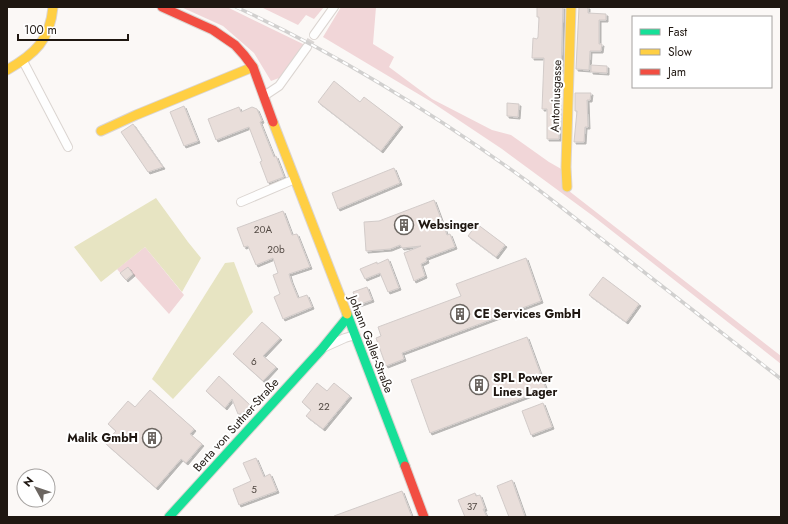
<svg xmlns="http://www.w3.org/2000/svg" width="788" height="524" font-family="Jost,sans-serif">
	<defs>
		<filter id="shadow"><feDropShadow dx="2" dy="2" stdDeviation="0" flood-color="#0004"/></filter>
	</defs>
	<rect width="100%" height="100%" fill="#fbf8f6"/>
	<g fill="#f1d6d8">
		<polygon points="181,7 227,7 305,45 279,78 271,81 254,53 223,26"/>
		<polygon points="261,7 324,7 314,19 306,15 298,25"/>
		<polygon points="341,7 376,7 373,44 394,57 389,67 432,99 492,130 511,135 549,162 563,170 569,191 781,356 781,364 593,216 502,149 430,101 323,37"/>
		<polygon points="145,247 184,295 169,314 133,274 126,280 117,269"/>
	</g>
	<g fill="#e7e4c2">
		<polygon points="156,198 188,242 201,258 182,292 145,247 101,282 74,247"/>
		<polygon points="234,262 253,312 173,399 152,379 225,263"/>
	</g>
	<g fill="#e9deda" stroke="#d2cbc9" filter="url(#shadow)">
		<polygon points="537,7 563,7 561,72 559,72 559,139 547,139 547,109 542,109 544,58 532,58 533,38 537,39 538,37 539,17 537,17"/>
		<polygon points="579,7 588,7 588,13 606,14 606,20 599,20 599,44 602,44 601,51 590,51 589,70 576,69"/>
		<polygon points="591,65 607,66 607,73 591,72"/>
		<polygon points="334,81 360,102 364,97 401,125 381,151 318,102"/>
		<polygon points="575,93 591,93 590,100 587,100 588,127 585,127 584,142 574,142 577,111 575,111"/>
		<polygon points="507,103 519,104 518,117 507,116"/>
		<polygon points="184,106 198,141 184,146 170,112"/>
		<polygon points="239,107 241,112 252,107 257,109 262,121 260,122 274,157 276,156 284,177 268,183 260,162 262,161 249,127 216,140 208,119"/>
		<polygon points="133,124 163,167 148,172 121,132"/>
		<polygon points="394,168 400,183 338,209 332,193"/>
		<polygon points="434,200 447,235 450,234 455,247 426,258 427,261 421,264 425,276 414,281 404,253 421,246 402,248 400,245 390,249 366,251 364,222 379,221"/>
		<polygon points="283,211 292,235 297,234 310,267 289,274 291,281 298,298 307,295 312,307 283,319 274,297 280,294 273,275 278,273 273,258 256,265 248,246 244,247 237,228"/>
		<polygon points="477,224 505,245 496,257 468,236"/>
		<polygon points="526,258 541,301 402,353 404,359 386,366 376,338 381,336 378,327 461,296 456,284"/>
		<polygon points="388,259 399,288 388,292 380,273 365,279 360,269 377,262 377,264"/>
		<polygon points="128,267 133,274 126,280 120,273"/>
		<polygon points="603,277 639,304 626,322 589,295"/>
		<polygon points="367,287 372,300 358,305 353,292"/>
		<polygon points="262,322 280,338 263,356 276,367 263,381 233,354"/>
		<polygon points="527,337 546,389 430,433 411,380"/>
		<polygon points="219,376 250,405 242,414 238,414 232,399 225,408 206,391"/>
		<polygon points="317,383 327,391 334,383 350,396 323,429 306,416 311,410 302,402"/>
		<polygon points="150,390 194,429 190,434 202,444 186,463 181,459 156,488 105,443 116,431 108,424 128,401 135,407"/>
		<polygon points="543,403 552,427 531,435 522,411"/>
		<polygon points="256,458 264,477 270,474 277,491 239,505 233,489 251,481 243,463"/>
		<polygon points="512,480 525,517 509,517 497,486"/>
		<polygon points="402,491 412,517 334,517 334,516"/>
		<polygon points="475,493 476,496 480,495 485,509 483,509 487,517 465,517 458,500"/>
	</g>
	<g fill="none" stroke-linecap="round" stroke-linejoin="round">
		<polyline stroke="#dad6d4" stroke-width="8" stroke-dasharray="8 4" stroke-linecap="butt" points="307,47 314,35"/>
		<g stroke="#dbd5d1" stroke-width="10">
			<g id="street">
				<polyline points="314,35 334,7"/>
				<polyline points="23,61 68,147"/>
				<polyline points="264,96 279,86 307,47"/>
				<polyline points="241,202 295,179"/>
				<polyline points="325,347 345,338 355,335"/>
			</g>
		</g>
		<g stroke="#dbd5d1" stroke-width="11">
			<g id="fast">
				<polyline points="347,314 405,466"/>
				<polyline points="169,517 321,350 347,318"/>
			</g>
		</g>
		<g stroke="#dbd5d1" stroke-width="11">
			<g id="slow">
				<path d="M7 70C35 54 50 40 53 7"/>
				<polyline points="273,122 347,314"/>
				<polyline points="101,131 136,115 253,67"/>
				<polyline points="567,187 566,167 571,7"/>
			</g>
		</g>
		<g stroke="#dbd5d1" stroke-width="11">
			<g id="jam">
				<polyline points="162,7 213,30 235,45 244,55 253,67 273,122"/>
				<polyline points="405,466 424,517"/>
			</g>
		</g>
		<use href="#street" stroke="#fefefe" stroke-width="8"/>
		<use href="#fast" stroke="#16e098" stroke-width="9"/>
		<use href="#slow" stroke="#ffcf43" stroke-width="9"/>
		<use href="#jam" stroke="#f24e42" stroke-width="9"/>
		<g stroke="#d1d0cf" stroke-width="3.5">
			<path id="rail" d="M236 7C338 54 436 115 527 181 559 205 590 230 621 254 674 296 728 337 781 379"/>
		</g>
		<use href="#rail" stroke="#fff" stroke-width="2" stroke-dasharray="6" stroke-linecap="butt"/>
	</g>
	<defs>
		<g id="building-ring" transform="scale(1)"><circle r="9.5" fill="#fff" stroke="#6c6661" stroke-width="1.5"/><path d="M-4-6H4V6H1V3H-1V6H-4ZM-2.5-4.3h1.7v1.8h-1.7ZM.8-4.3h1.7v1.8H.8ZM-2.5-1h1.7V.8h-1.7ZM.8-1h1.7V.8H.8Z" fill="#6c6661"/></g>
	</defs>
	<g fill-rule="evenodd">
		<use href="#building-ring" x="404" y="225"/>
		<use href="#building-ring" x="460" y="314"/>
		<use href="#building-ring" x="479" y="385"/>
		<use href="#building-ring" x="152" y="438"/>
	</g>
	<g text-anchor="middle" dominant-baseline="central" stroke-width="4" stroke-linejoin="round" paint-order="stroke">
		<g font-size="10" fill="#524943">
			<text x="263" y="229">20A</text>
			<text x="276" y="249">20b</text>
			<text x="254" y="361">6</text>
			<text x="324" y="406">22</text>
			<text x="254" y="489">5</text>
			<text x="472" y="506">37</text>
		</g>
		<g font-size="12" fill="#1f1711" stroke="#fff">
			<text transform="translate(556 96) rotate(-88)">Antoniusgasse</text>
			<text transform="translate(371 344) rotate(69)">Johann Galler-Straße</text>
			<text transform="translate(236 425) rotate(-48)">Berta von Suttner-Straße</text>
		</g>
		<g font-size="12" font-weight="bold" fill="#1f1711" stroke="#fff" text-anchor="start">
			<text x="418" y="225">Websinger</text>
			<text x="474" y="314">CE Services GmbH</text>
			<text x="493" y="378">SPL Power<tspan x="493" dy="14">Lines Lager</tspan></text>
			<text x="138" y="438" text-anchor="end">Malik GmbH</text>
		</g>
	</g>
	<rect width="788" height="524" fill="none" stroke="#1f1711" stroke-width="16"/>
	<rect x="632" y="16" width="140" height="72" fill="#ffffff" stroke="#a5a2a0"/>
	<rect x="640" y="29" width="20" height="6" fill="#16e098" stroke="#a5a2a0"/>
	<text x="668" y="36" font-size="12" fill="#1f1711">Fast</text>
	<rect x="640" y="49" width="20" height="6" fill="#ffcf43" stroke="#a5a2a0"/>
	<text x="668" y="56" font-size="12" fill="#1f1711">Slow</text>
	<rect x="640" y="69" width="20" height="6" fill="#f24e42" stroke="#a5a2a0"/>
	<text x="668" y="76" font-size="12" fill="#1f1711">Jam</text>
	<g transform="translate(36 488) rotate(310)"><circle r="19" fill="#ffffff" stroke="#a5a2a0"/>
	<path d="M0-3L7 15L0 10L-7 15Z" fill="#6c6661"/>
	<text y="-6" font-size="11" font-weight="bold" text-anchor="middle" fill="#1f1711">N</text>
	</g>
	<path d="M18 34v6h110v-6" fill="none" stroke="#1f1711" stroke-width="2"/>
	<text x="24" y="34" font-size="12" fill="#1f1711" stroke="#ffffff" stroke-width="3" paint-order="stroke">100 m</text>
</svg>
